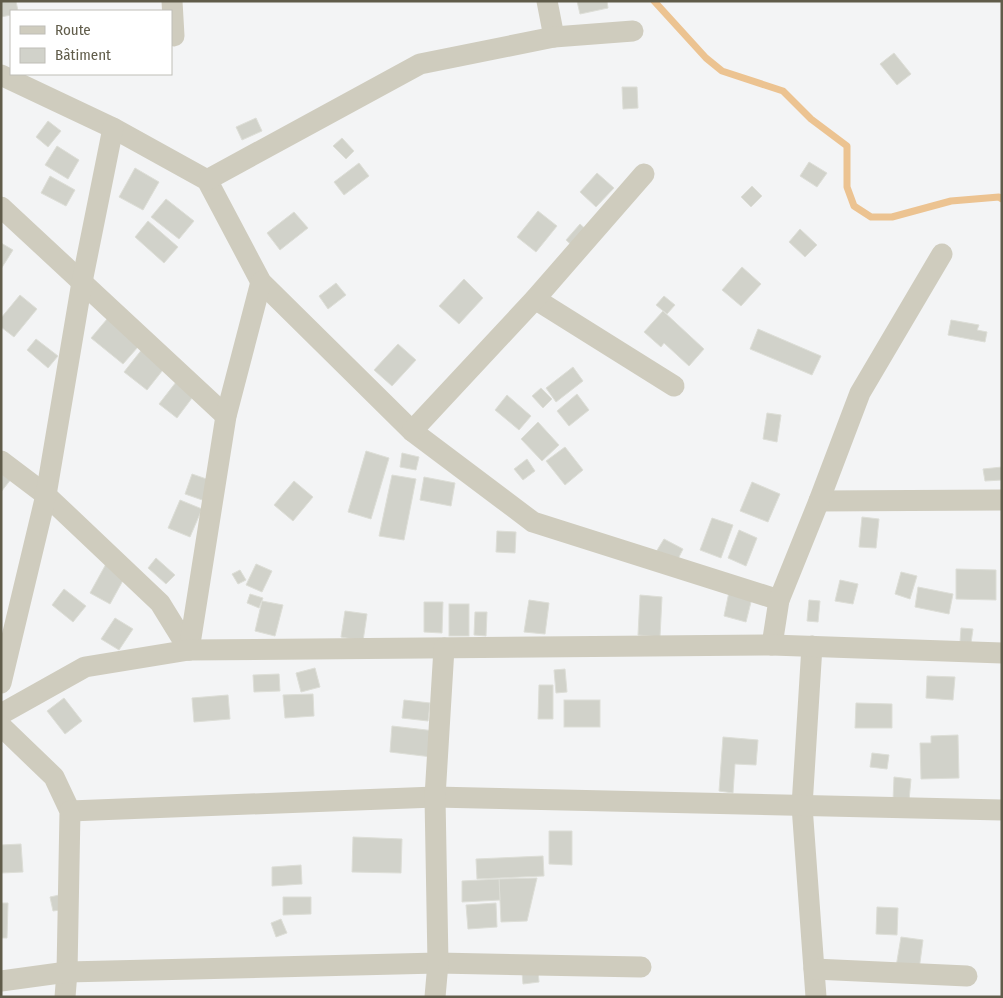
<svg xmlns="http://www.w3.org/2000/svg" width="1003" height="998" font-family="'Fira Sans Condensed',sans-serif">
	<rect width="100%" height="100%" fill="#f3f4f5"/>
	<g fill="none" stroke-linecap="round" stroke-linejoin="round">
		<polyline stroke="#ecc391" stroke-width="7" points="654,1 706,58 722,71 783,91 811,119 847,146 847,187 854,206 871,217 892,217 951,201 999,197 1002,199"/>
	</g>
	<g fill="#d1d2ca" stroke="#ddded7">
		<polygon points="1,1 16,1 18,11 11,11 11,15 1,17"/>
		<polygon points="577,1 607,1 608,8 580,14"/>
		<polygon points="894,53 911,74 897,85 880,64"/>
		<polygon points="622,87 637,87 638,108 623,109"/>
		<polygon points="256,118 262,131 242,140 236,127"/>
		<polygon points="48,121 61,131 48,147 36,137"/>
		<polygon points="342,138 354,151 346,159 333,146"/>
		<polygon points="57,146 79,160 68,179 45,165"/>
		<polygon points="809,162 827,173 817,187 800,176"/>
		<polygon points="359,163 369,176 344,195 334,182"/>
		<polygon points="135,168 159,182 143,210 119,197"/>
		<polygon points="597,173 614,188 596,207 580,192"/>
		<polygon points="50,176 75,190 66,206 41,193"/>
		<polygon points="752,186 762,196 751,207 741,197"/>
		<polygon points="166,199 194,221 179,239 151,217"/>
		<polygon points="538,211 557,226 536,252 517,237"/>
		<polygon points="294,212 308,228 280,250 267,233"/>
		<polygon points="148,221 178,247 164,263 135,237"/>
		<polygon points="580,224 591,234 577,250 566,240"/>
		<polygon points="800,229 817,245 805,257 789,242"/>
		<polygon points="1,243 13,250 1,269"/>
		<polygon points="742,267 761,284 741,306 722,290"/>
		<polygon points="464,279 483,298 459,324 439,306"/>
		<polygon points="336,283 346,295 328,309 319,296"/>
		<polygon points="20,295 37,309 14,337 1,327 1,318"/>
		<polygon points="664,296 675,305 667,314 656,305"/>
		<polygon points="663,311 704,349 689,366 664,343 661,347 644,332"/>
		<polygon points="113,312 145,339 123,364 91,338"/>
		<polygon points="951,320 979,325 977,330 987,332 985,342 948,335"/>
		<polygon points="758,329 821,356 812,375 750,349"/>
		<polygon points="36,339 58,356 48,368 27,350"/>
		<polygon points="147,343 170,361 147,390 124,372"/>
		<polygon points="398,344 416,360 392,386 374,370"/>
		<polygon points="573,367 583,381 556,402 546,388"/>
		<polygon points="180,377 198,390 177,418 159,404"/>
		<polygon points="541,388 552,399 543,408 532,396"/>
		<polygon points="577,394 589,410 569,426 557,411"/>
		<polygon points="507,395 531,416 519,430 495,410"/>
		<polygon points="767,413 781,415 777,442 763,439"/>
		<polygon points="538,422 559,445 542,461 521,439"/>
		<polygon points="565,447 583,470 565,485 546,461"/>
		<polygon points="366,451 389,458 371,519 348,512"/>
		<polygon points="402,453 419,457 416,470 400,467"/>
		<polygon points="527,459 535,471 523,480 514,469"/>
		<polygon points="1,464 15,474 1,492"/>
		<polygon points="1002,467 1002,480 985,481 983,469"/>
		<polygon points="192,474 218,483 211,503 185,494"/>
		<polygon points="392,475 416,479 404,540 379,536"/>
		<polygon points="424,477 455,483 451,506 420,500"/>
		<polygon points="294,481 313,497 293,521 274,505"/>
		<polygon points="752,482 780,494 768,522 740,511"/>
		<polygon points="180,500 202,509 190,537 168,528"/>
		<polygon points="862,517 879,519 876,548 859,547"/>
		<polygon points="712,518 733,525 721,558 700,550"/>
		<polygon points="739,530 757,538 746,566 728,558"/>
		<polygon points="497,531 516,532 515,553 496,552"/>
		<polygon points="664,539 683,549 676,563 656,552"/>
		<polygon points="156,558 175,575 166,584 148,568"/>
		<polygon points="106,564 126,575 110,604 90,593"/>
		<polygon points="256,564 272,571 262,592 246,585"/>
		<polygon points="956,569 996,570 996,600 956,599"/>
		<polygon points="240,570 246,580 238,584 232,574"/>
		<polygon points="901,572 917,576 910,599 895,594"/>
		<polygon points="840,580 858,584 853,604 835,601"/>
		<polygon points="918,587 953,594 949,614 915,607"/>
		<polygon points="64,589 86,606 73,622 52,605"/>
		<polygon points="729,592 752,598 746,622 724,616"/>
		<polygon points="250,594 263,598 259,608 247,603"/>
		<polygon points="640,595 662,597 660,637 638,635"/>
		<polygon points="529,600 549,603 545,634 524,632"/>
		<polygon points="809,600 820,601 818,622 807,621"/>
		<polygon points="262,601 283,605 275,636 255,631"/>
		<polygon points="424,602 443,602 442,633 424,632"/>
		<rect x="449" y="604" width="20" height="32"/>
		<polygon points="345,611 367,614 363,641 341,637"/>
		<polygon points="475,612 487,612 486,636 474,635"/>
		<polygon points="115,618 133,629 119,650 101,639"/>
		<polygon points="961,628 973,629 971,643 960,642"/>
		<polygon points="315,668 320,687 301,692 296,673"/>
		<polygon points="565,669 567,692 556,693 554,670"/>
		<polygon points="279,674 280,691 254,692 253,675"/>
		<polygon points="927,676 955,677 953,700 926,698"/>
		<polygon points="539,685 553,685 553,719 538,719"/>
		<polygon points="313,694 314,716 285,718 283,695"/>
		<polygon points="228,695 230,719 194,722 192,698"/>
		<polygon points="64,698 82,721 65,734 47,711"/>
		<polygon points="404,700 430,703 428,721 402,718"/>
		<rect x="564" y="700" width="36" height="27"/>
		<polygon points="856,703 892,704 892,728 855,728"/>
		<polygon points="392,726 435,731 432,757 390,752"/>
		<polygon points="958,735 959,778 921,779 920,743 931,743 931,736"/>
		<polygon points="723,737 758,740 756,765 735,764 733,793 719,791"/>
		<polygon points="872,753 889,755 887,769 870,767"/>
		<polygon points="894,777 911,779 909,801 893,801"/>
		<polygon points="549,831 572,831 572,865 549,864"/>
		<polygon points="353,837 402,839 401,873 352,872"/>
		<polygon points="21,844 23,872 1,873 1,845"/>
		<polygon points="543,856 544,876 477,879 476,859"/>
		<polygon points="301,865 302,884 272,886 272,867"/>
		<polygon points="537,878 527,921 501,922 499,879"/>
		<polygon points="499,879 500,900 462,902 462,881"/>
		<polygon points="64,894 67,909 53,911 50,897"/>
		<polygon points="283,897 311,897 311,914 283,915"/>
		<polygon points="1,903 8,903 7,938 1,938"/>
		<polygon points="496,903 497,927 468,929 466,905"/>
		<polygon points="877,907 898,908 897,935 876,934"/>
		<polygon points="281,919 287,933 276,937 271,923"/>
		<polygon points="901,937 923,940 919,970 896,967"/>
		<polygon points="538,970 539,982 523,984 522,972"/>
	</g>
	<g fill="none" stroke-linecap="round" stroke-linejoin="round">
		<g stroke="#cfccbe" stroke-width="21">
			<polyline points="172,1 174,36"/>
			<polyline points="547,1 554,37"/>
			<polyline points="1,75 113,128 207,180 261,282 412,431 533,522 779,600"/>
			<polyline points="207,180 420,64 554,37 633,31"/>
			<polyline points="1,207 226,416"/>
			<polyline points="535,299 674,386"/>
			<polyline points="412,431 535,299 644,174"/>
			<polyline points="1,461 46,495 160,603 189,650"/>
			<polyline points="819,501 1002,500"/>
			<polyline points="772,645 779,600 819,501 860,393 942,254"/>
			<polyline points="812,646 802,806 816,997"/>
			<polyline points="189,650 226,416 261,282"/>
			<polyline points="1,683 46,495 82,282 113,128"/>
			<polyline points="1,714 85,667 189,650 772,645 1002,653"/>
			<polyline points="1,726 54,777 70,811 67,972 65,997"/>
			<polyline points="70,811 435,797 1002,810"/>
			<polyline points="814,969 967,976"/>
			<polyline points="1,981 67,972 438,963 641,967"/>
			<polyline points="435,997 438,963 435,797 444,648"/>
		</g>
	</g>
	<rect width="1003" height="998" fill="none" stroke="#605c4a" stroke-width="5"/>
	<rect x="10" y="10" width="162" height="65" fill="#ffffff" stroke="#bfbeb7"/>
	<rect x="20" y="26" width="25" height="8" fill="#cfccbe" stroke="#bfbeb7"/>
	<text x="55" y="35" font-size="15" fill="#605c4a">Route</text>
	<rect x="20" y="48" width="25" height="15" fill="#d1d2ca" stroke="#bfbeb7"/>
	<text x="55" y="60" font-size="15" fill="#605c4a">Bâtiment</text>
</svg>
